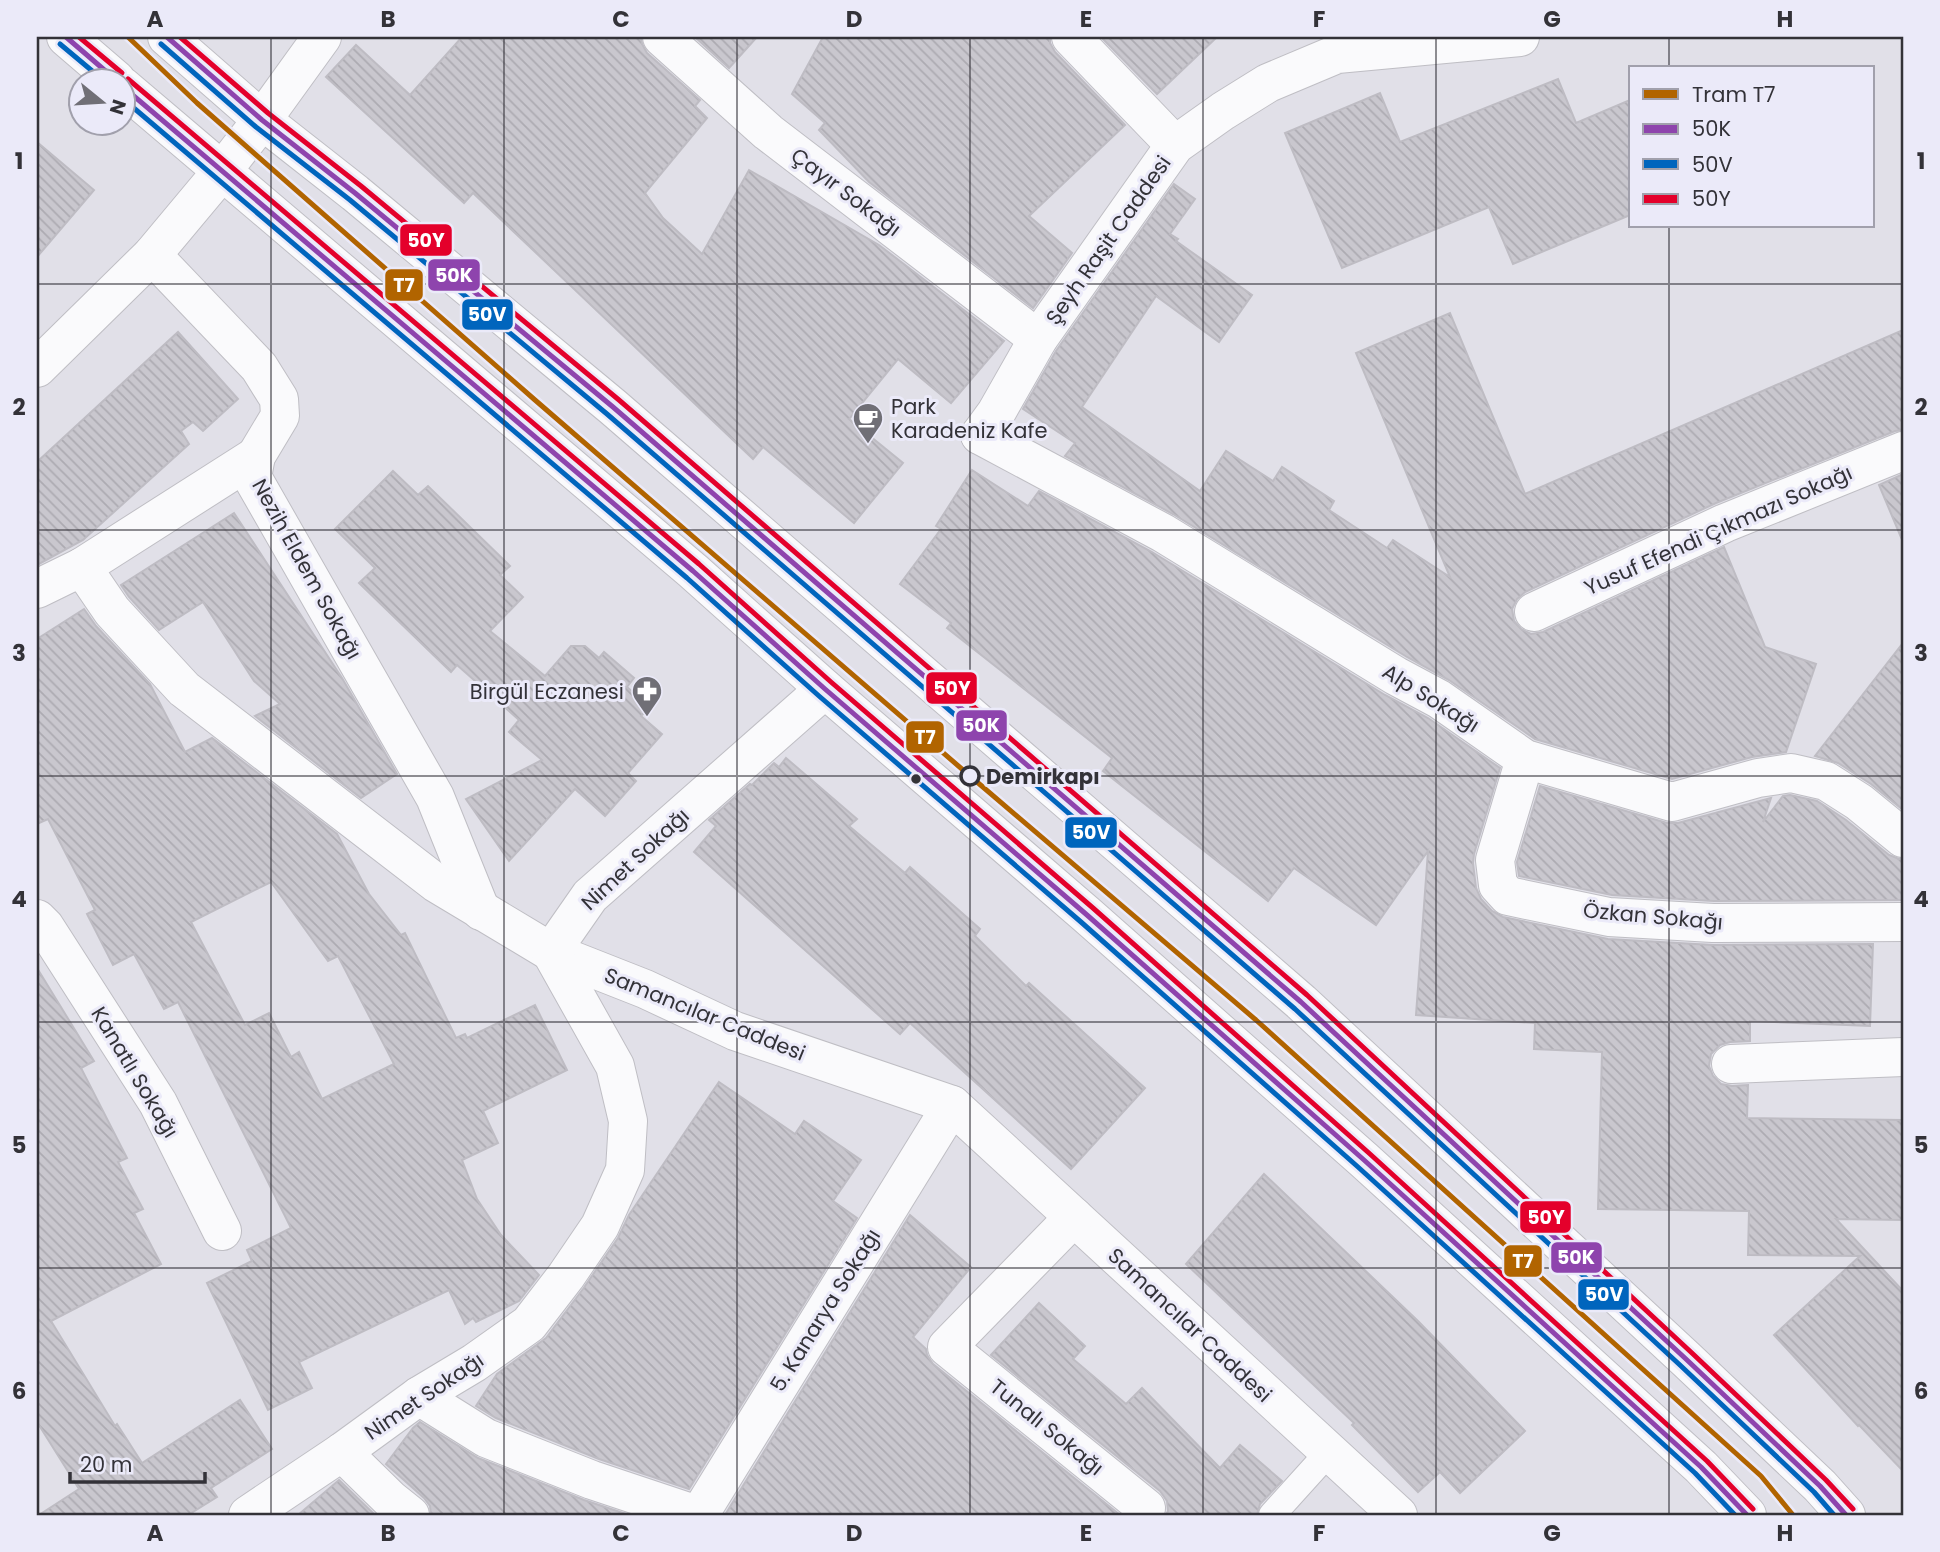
<svg xmlns="http://www.w3.org/2000/svg" width="1940" height="1552" font-family="Poppins,sans-serif">
	<defs>
		<pattern id="building-back-hatch" width="6" height="6" patternUnits="userSpaceOnUse" patternTransform="scale(1.75)"><rect width="6" height="6" fill="#c9c7ce"/><path d="M-1 5l2 2M0 0l6 6M5-1l2 2" fill="none" stroke="#adabb2"/></pattern>
	</defs>
	<rect width="100%" height="100%" fill="#e1e0e8"/>
	<g fill="url(#building-back-hatch)" stroke="#bebcc3" stroke-width="2" fill-rule="evenodd">
		<polygon points="462,37 641,37 642,44 647,53 700,100 695,106 707,118 645,193 663,218 702,254 749,170 879,245 1004,341 951,403 898,359 849,419 903,463 854,523 763,447 753,459 473,193 464,203 326,77 356,45 410,95"/>
		<polygon points="695,37 757,37 729,68"/>
		<polygon points="823,37 1050,37 1050,43 1055,52 1125,125 1029,216 1072,253 1033,308 869,182 819,130 825,123 792,94"/>
		<polygon points="1101,37 1217,37 1157,94"/>
		<polygon points="1558,79 1576,123 1630,100 1630,215 1513,264 1489,207 1342,268 1285,133 1380,93 1400,142"/>
		<polygon points="37,142 94,190 37,257"/>
		<polygon points="1174,184 1195,199 1170,234 1178,239 1176,241 1252,295 1219,342 1156,296 1082,407 1200,491 1226,451 1273,481 1282,467 1334,501 1329,510 1387,548 1393,540 1450,577 1356,353 1450,313 1525,494 1903,330 1903,430 1895,431 1716,503 1525,592 1517,599 1512,609 1514,621 1521,629 1531,634 1543,632 1724,547 1765,647 1816,664 1786,752 1752,757 1672,779 1535,739 1449,680 1407,657 1173,514 1065,456 1075,443 1023,409 1056,351"/>
		<polygon points="178,332 238,399 203,431 193,422 181,431 189,444 83,540 37,565 37,462"/>
		<polygon points="972,470 1028,506 1039,491 1152,552 1385,695 1428,718 1500,768 1474,854 1473,863 1476,888 1481,899 1492,911 1503,917 1608,939 1713,945 1873,944 1870,1026 1750,1021 1750,1041 1730,1042 1720,1045 1711,1054 1709,1066 1713,1076 1721,1084 1732,1086 1748,1085 1747,1118 1903,1120 1903,1220 1836,1219 1903,1291 1903,1471 1859,1425 1858,1426 1774,1335 1860,1256 1748,1255 1749,1211 1598,1209 1602,1052 1534,1049 1535,1023 1416,1015 1428,851 1376,925 1294,868 1268,901 1103,771 1112,758 947,628 951,623 900,584 941,529 936,526"/>
		<polygon points="393,471 418,495 428,486 510,566 500,575 523,597 490,631 545,676 571,646 585,646 599,658 604,652 634,678 627,687 650,707 641,716 662,734 628,773 636,781 605,816 575,789 509,861 466,799 542,760 509,732 519,720 457,665 451,672 359,583 375,568 335,529"/>
		<polygon points="1903,474 1903,542 1879,485"/>
		<polygon points="234,513 342,678 397,774 361,798 255,716 280,704 254,681 203,602 159,630 129,597 121,585"/>
		<path d="M84 609 96 626 150 684 185 752 212 738 337 834 369 894 401 935 405 933 456 1038 465 1034 467 1038 535 1005 567 1070 483 1111 498 1143 462 1160 477 1199 501 1235 539 1275 519 1301 476 1322 473 1318 465 1324 449 1290 299 1362 312 1388 268 1410 207 1283 252 1261 247 1250 291 1228 178 1002 164 1009 134 954 113 965 87 914 95 910 48 819 37 824V639ZM271 882 328 961 338 956 394 1064 322 1099 299 1052 291 1057 269 1013 245 1025 191 922Z"/>
		<polygon points="1903,643 1903,810 1871,784 1838,763 1815,756"/>
		<polygon points="786,758 857,819 849,826 905,873 910,867 980,929 975,936 1026,986 1029,983 1145,1088 1071,1169 910,1023 900,1034 694,852 716,826 709,820 750,784 752,785 774,763 779,767"/>
		<polygon points="1540,786 1667,823 1678,823 1771,798 1763,822 1783,796 1790,795 1817,801 1846,820 1889,855 1899,859 1903,859 1903,900 1714,901 1612,895 1519,876 1517,862"/>
		<polygon points="37,968 94,1061 81,1068 127,1158 118,1162 143,1209 134,1213 161,1264 51,1321 115,1426 117,1424 142,1463 240,1400 272,1449 211,1488 217,1497 188,1515 39,1515 79,1489 37,1422"/>
		<polygon points="719,1082 795,1134 804,1121 861,1160 833,1201 857,1218 689,1489 599,1459 496,1418 476,1406 497,1374 546,1338 583,1289 618,1238 629,1215"/>
		<polygon points="1264,1174 1418,1321 1525,1431 1460,1493 1440,1472 1418,1492 1352,1425 1354,1423 1186,1264"/>
		<polygon points="910,1215 971,1267 913,1337 926,1349 927,1355 933,1364 1120,1515 725,1515"/>
		<polygon points="1039,1303 1085,1346 1073,1359 1126,1404 1142,1388 1220,1468 1240,1445 1282,1481 1260,1504 1257,1515 1166,1515 1168,1511 1167,1501 1160,1491 991,1355"/>
		<polygon points="420,1422 478,1458 584,1500 629,1515 431,1515 430,1506 424,1498 386,1464 413,1428"/>
		<polygon points="339,1480 375,1515 298,1515"/>
	</g>
	<g fill="none" stroke-linecap="round" stroke-linejoin="round">
		<g stroke="#bfbec4" stroke-width="28">
			<polyline id="lane" points="1272,1515 1328,1453"/>
		</g>
		<g stroke="#bfbec4" stroke-width="40">
			<g id="street">
				<polyline points="662,37 768,132 1038,339"/>
				<polyline points="1071,37 1175,145"/>
				<polyline points="152,255 259,367 279,399 280,416 256,456 252,477 435,797 481,911"/>
				<polyline points="37,368 152,255 223,170"/>
				<polyline points="980,435 1163,533 1396,676 1439,699 1525,759 1672,802 1758,778 1791,773 1826,781 1859,802 1903,838"/>
				<polyline points="82,567 256,456"/>
				<polyline points="37,589 82,567 112,611 184,689 436,883 551,952 645,989 735,1031 952,1105 1398,1515"/>
				<polyline points="1534,612 1725,523 1903,451"/>
				<polyline points="1525,759 1495,860 1498,885 1508,896 1609,917 1713,923 1903,922"/>
				<polyline points="37,919 45,927 158,1103 222,1231"/>
				<polyline points="1731,1064 1903,1057"/>
				<polyline points="1074,1217 947,1347 1146,1508"/>
				<polyline points="419,1396 486,1438 592,1480 697,1515"/>
				<polyline points="342,1452 390,1499 410,1515"/>
				<polyline points="248,1515 342,1452 419,1396 474,1363 529,1324 566,1276 600,1226 625,1170 628,1121 615,1066 551,952 590,896 825,689"/>
				<polyline points="699,1515 952,1105"/>
			</g>
		</g>
		<g stroke="#bfbec4" stroke-width="40">
			<g id="secondary">
				<polyline points="262,120 322,37"/>
				<polyline points="980,435 996,413 1038,339 1175,145 1223,111 1268,83 1337,54 1520,37"/>
			</g>
		</g>
		<g stroke="#bfbec4" stroke-width="40">
			<g id="primary">
				<polyline points="66,37 116,80"/>
				<polyline points="167,37 262,120 355,193 613,407 1301,1002 1687,1360 1820,1486 1846,1515"/>
				<polyline points="122,86 693,571 825,689 1087,915 1364,1160 1701,1467 1747,1515"/>
				<polyline points="223,170 262,120"/>
			</g>
		</g>
		<use href="#lane" stroke="#fafafc" stroke-width="26"/>
		<use href="#street" stroke="#fafafc" stroke-width="38"/>
		<use href="#secondary" stroke="#fafafc" stroke-width="38"/>
		<use href="#primary" stroke="#fafafc" stroke-width="38"/>
		<g stroke="#ebeaf9" stroke-width="10">
			<g id="bus-1">
				<polyline points="66,37 116,80"/>
				<polyline points="167,37 262,120 355,193 613,407 1301,1002 1687,1360 1820,1486 1846,1515"/>
				<polyline points="122,86 693,571 825,689 1087,915 1364,1160 1701,1467 1747,1515"/>
			</g>
		</g>
		<g stroke="#ebeaf9" stroke-width="10">
			<g id="bus-2">
				<polyline points="60,44 103,80"/>
				<polyline points="161,44 256,127 350,200 607,414 1295,1009 1681,1366 1814,1492 1834,1515"/>
				<polyline points="122,98 687,578 819,696 1081,922 1358,1167 1695,1473 1735,1515"/>
			</g>
		</g>
		<g stroke="#ebeaf9" stroke-width="10">
			<g id="bus-3">
				<polyline points="79,37 122,73"/>
				<polyline points="180,37 268,113 361,186 619,400 1307,995 1693,1354 1826,1480 1853,1509"/>
				<polyline points="128,79 699,564 831,682 1093,908 1370,1154 1707,1461 1753,1509"/>
			</g>
		</g>
		<use href="#bus-1" stroke="#8e44ad" stroke-width="5"/>
		<use href="#bus-2" stroke="#0065bd" stroke-width="5"/>
		<use href="#bus-3" stroke="#e4002b" stroke-width="5"/>
		<g stroke="#ebeaf9" stroke-width="10">
			<polyline id="tram-1" points="128,37 197,103 535,400 970,776 1256,1020 1761,1476 1793,1515"/>
		</g>
		<use href="#tram-1" stroke="#b16400" stroke-width="5"/>
	</g>
	<path fill="none" stroke="#333238" stroke-width="2" stroke-opacity="0.55" d="M271 37V1515M504 37V1515M737 37V1515M970 37V1515M1203 37V1515M1436 37V1515M1669 37V68M1669 226V1515M37 284H1903M37 530H1903M37 776H1903M37 1022H1903M37 1268H1903"/>
	<defs>
		<g id="cafe-pin" transform="scale(1.575)"><path d="M0 17L-7.5 6A9.5 9.5 0 1 1 7.5 6Z" fill="#706f76" stroke="#ebeaf9"/><path d="M-5.5-4.5H6V0H3Q3 3.5 0 3.5H-2.5Q-5.5 3.5-5.5 0ZM3-3.2v2h1.7v-2ZM-6 4.5H4V6H-6Z" fill="#fff"/></g>
		<g id="pharmacy-pin" transform="scale(1.575)"><path d="M0 17L-7.5 6A9.5 9.5 0 1 1 7.5 6Z" fill="#706f76" stroke="#ebeaf9"/><path d="M-2-6h4v4h4v4h-4v4h-4v-4h-4v-4h4Z" fill="#fff"/></g>
	</defs>
	<g fill-rule="evenodd">
		<use href="#cafe-pin" x="868" y="418"/>
		<use href="#pharmacy-pin" x="647" y="691"/>
	</g>
	<circle fill="#ebeaf9" stroke="#333238" stroke-width="3.5" cx="970" cy="776" r="9"/>
	<circle fill="#333238" stroke="#ebeaf9" stroke-width="2.5" cx="916" cy="779" r="6"/>
	<g text-anchor="middle" dominant-baseline="central" stroke-width="6" stroke-linejoin="round" paint-order="stroke">
		<g font-size="21" fill="#333238" stroke="#ebeaf9">
			<text transform="translate(846 192) rotate(37)">Çayır Sokağı</text>
			<text transform="translate(1108 240) rotate(-55)">Şeyh Raşit Caddesi</text>
			<text transform="translate(1718 530) rotate(-24)">Yusuf Efendi Çıkmazı Sokağı</text>
			<text transform="translate(307 569) rotate(61)">Nezih Eldem Sokağı</text>
			<text transform="translate(1431 698) rotate(32)">Alp Sokağı</text>
			<text transform="translate(635 859) rotate(-43)">Nimet Sokağı</text>
			<text transform="translate(1653 916) rotate(5)">Özkan Sokağı</text>
			<text transform="translate(705 1014) rotate(22)">Samancılar Caddesi</text>
			<text transform="translate(135 1072) rotate(59)">Kanatlı Sokağı</text>
			<text transform="translate(825 1310) rotate(-58)">5. Kanarya Sokağı</text>
			<text transform="translate(1190 1325) rotate(43)">Samancılar Caddesi</text>
			<text transform="translate(424 1396) rotate(-34)">Nimet Sokağı</text>
			<text transform="translate(1047 1427) rotate(39)">Tunalı Sokağı</text>
		</g>
		<g font-size="21" fill="#333238" stroke="#ebeaf9" text-anchor="start">
			<text x="891" y="406">Park<tspan x="891" dy="24">Karadeniz Kafe</tspan></text>
			<text x="624" y="691" text-anchor="end">Birgül Eczanesi</text>
		</g>
		<g font-size="21" font-weight="bold" fill="#333238" stroke="#ebeaf9" text-anchor="start">
			<text x="986" y="776">Demirkapı</text>
		</g>
	</g>
	<g stroke="#ebeaf9" stroke-width="2.5">
		<rect x="399" y="223" width="54" height="34" rx="7" fill="#e4002b"/>
		<rect x="427" y="258" width="54" height="34" rx="7" fill="#8e44ad"/>
		<rect x="384" y="268" width="40" height="34" rx="7" fill="#b16400"/>
		<rect x="461" y="298" width="53" height="33" rx="7" fill="#0065bd"/>
		<rect x="925" y="671" width="53" height="34" rx="7" fill="#e4002b"/>
		<rect x="955" y="709" width="53" height="33" rx="7" fill="#8e44ad"/>
		<rect x="905" y="720" width="40" height="34" rx="7" fill="#b16400"/>
		<rect x="1064" y="816" width="54" height="33" rx="7" fill="#0065bd"/>
		<rect x="1519" y="1200" width="53" height="34" rx="7" fill="#e4002b"/>
		<rect x="1550" y="1241" width="53" height="33" rx="7" fill="#8e44ad"/>
		<rect x="1503" y="1244" width="40" height="34" rx="7" fill="#b16400"/>
		<rect x="1577" y="1278" width="53" height="33" rx="7" fill="#0065bd"/>
	</g>
	<g font-size="19" text-anchor="middle" font-weight="bold" fill="#fff">
		<text x="426" y="247">50Y</text>
		<text x="454" y="282">50K</text>
		<text x="404" y="292">T7</text>
		<text x="487" y="321">50V</text>
		<text x="952" y="695">50Y</text>
		<text x="981" y="732">50K</text>
		<text x="925" y="744">T7</text>
		<text x="1091" y="839">50V</text>
		<text x="1546" y="1224">50Y</text>
		<text x="1576" y="1264">50K</text>
		<text x="1523" y="1268">T7</text>
		<text x="1604" y="1301">50V</text>
	</g>
	<rect width="1940" height="1552" fill="none" stroke="#ebeaf9" stroke-width="77"/>
	<rect x="1629" y="66" width="245" height="161" fill="#ebeaf9" stroke="#a1a0ac" stroke-width="2"/>
	<rect x="1643" y="89" width="35" height="10" fill="#b16400" stroke="#a1a0ac" stroke-width="2"/>
	<text x="1692" y="102" font-size="21" fill="#333238">Tram T7</text>
	<rect x="1643" y="124" width="35" height="10" fill="#8e44ad" stroke="#a1a0ac" stroke-width="2"/>
	<text x="1692" y="136" font-size="21" fill="#333238">50K</text>
	<rect x="1643" y="159" width="35" height="10" fill="#0065bd" stroke="#a1a0ac" stroke-width="2"/>
	<text x="1692" y="172" font-size="21" fill="#333238">50V</text>
	<rect x="1643" y="194" width="35" height="10" fill="#e4002b" stroke="#a1a0ac" stroke-width="2"/>
	<text x="1692" y="206" font-size="21" fill="#333238">50Y</text>
	<g transform="translate(102 102) rotate(108)"><circle r="33" fill="#ebeaf9" stroke="#a1a0ac" stroke-width="2"/>
	<path d="M0-5L12 26L0 18L-12 26Z" fill="#706f76"/>
	<text y="-10" font-size="19" font-weight="bold" text-anchor="middle" fill="#333238">N</text>
	</g>
	<path d="M70 1472v10h135v-10" fill="none" stroke="#333238" stroke-width="3.5"/>
	<text x="80" y="1472" font-size="21" fill="#333238" stroke="#ebeaf9" stroke-width="5" paint-order="stroke">20 m</text>
	<rect x="38" y="38" width="1864" height="1476" fill="none" stroke="#333238" stroke-width="2.5"/>
	<g font-size="23" text-anchor="middle" font-weight="bold" fill="#333238">
		<text x="155" y="27">A</text>
		<text x="388" y="27">B</text>
		<text x="621" y="27">C</text>
		<text x="854" y="27">D</text>
		<text x="1086" y="27">E</text>
		<text x="1319" y="27">F</text>
		<text x="1552" y="27">G</text>
		<text x="1785" y="27">H</text>
		<text x="19" y="169">1</text>
		<text x="1921" y="169">1</text>
		<text x="19" y="415">2</text>
		<text x="1921" y="415">2</text>
		<text x="19" y="661">3</text>
		<text x="1921" y="661">3</text>
		<text x="19" y="907">4</text>
		<text x="1921" y="907">4</text>
		<text x="19" y="1153">5</text>
		<text x="1921" y="1153">5</text>
		<text x="19" y="1399">6</text>
		<text x="1921" y="1399">6</text>
		<text x="155" y="1541">A</text>
		<text x="388" y="1541">B</text>
		<text x="621" y="1541">C</text>
		<text x="854" y="1541">D</text>
		<text x="1086" y="1541">E</text>
		<text x="1319" y="1541">F</text>
		<text x="1552" y="1541">G</text>
		<text x="1785" y="1541">H</text>
	</g>
</svg>
